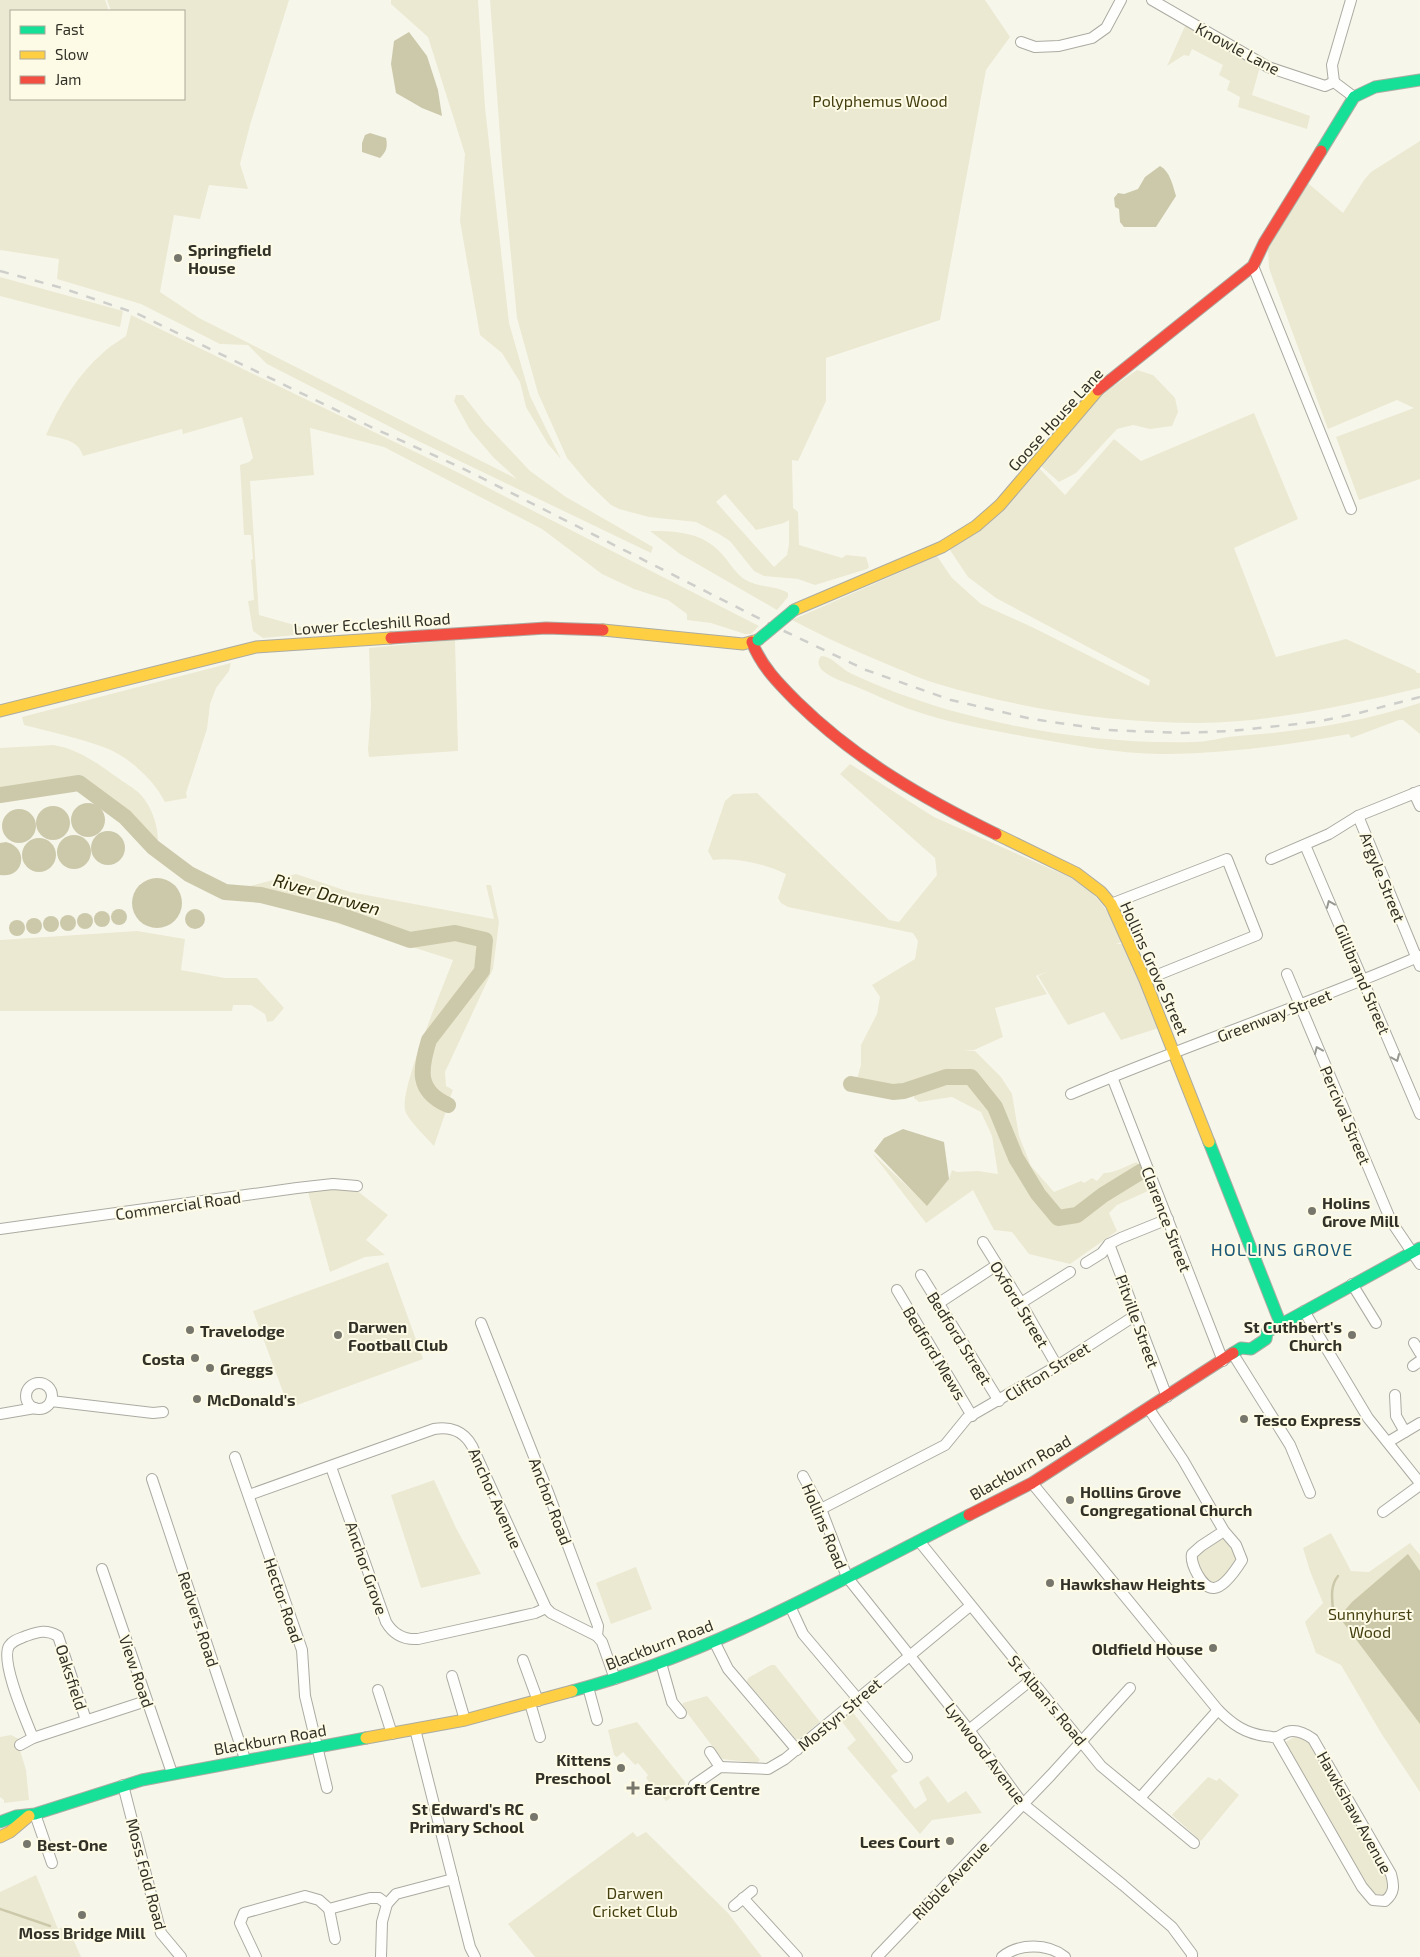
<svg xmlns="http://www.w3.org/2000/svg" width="1420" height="1957" font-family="'Exo 2',sans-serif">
	<rect width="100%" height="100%" fill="#f7f6eb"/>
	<g fill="#ebe9d1" fill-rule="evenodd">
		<polygon points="0,0 105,0 109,11 11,11 11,99 184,99 184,11 111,11 107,0 289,0 250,125 240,164 248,189 209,185 200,219 174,215 160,292 199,318 517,479 494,458 470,430 454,401 456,395 463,395 485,423 530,471 566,497 653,547 651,553 414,439 267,364 248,345 220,344 141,304 57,279 59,259 0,250"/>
		<polygon points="391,0 478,0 485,107 509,323 530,396 561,459 548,444 526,407 520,382 502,353 480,335 460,221 465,154 428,37 391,4"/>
		<path d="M490 0H985L1010 37 986 70 940 320 826 358V401L798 461 792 460 793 508 798 512 799 545 842 558 846 555 866 557 869 567 867 569 815 585 798 579 764 576 754 571 730 541 719 534 696 522 649 517 619 509 611 505 588 483 567 458 538 393 517 318 502 163ZM725 494 756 530 784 523 789 520V544L787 555 774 567 716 502Z"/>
		<polygon points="1186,24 1260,67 1252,95 1310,116 1307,129 1238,107 1240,97 1227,90 1230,81 1219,75 1223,65 1192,49 1189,56 1184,55 1167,66"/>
		<polygon points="1420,141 1420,479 1359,500 1336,437 1414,408 1397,400 1328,429 1274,282 1269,268 1268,249 1307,185 1309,184 1343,213 1364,180 1371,172"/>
		<polygon points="0,277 123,311 120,327 0,296"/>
		<path d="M131 315 457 472 759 626 751 634H745L711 623 687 620V614L668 600 634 589 602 574 542 529 384 447 310 428 314 475 250 481 259 615 305 628 321 627 318 633 263 638 253 631 248 601 254 600 251 560 253 559 251 535H244L240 465 249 462 253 458 242 417 183 434 182 429 83 456C78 439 62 439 46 435 60 404 78 374 104 352 110 346 119 341 126 336Z"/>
		<polygon points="1137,370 1153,375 1175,398 1178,412 1172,426 1150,429 1133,425 1117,429 1076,473 1059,482 1041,466 1091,405 1111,388"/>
		<path d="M1254 413 1298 519 1234 548 1276 657 1346 639 1415 670 1417 673H1420V688C1348 705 1274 722 1200 723 1112 723 1022 709 938 684 923 680 909 673 896 668 860 653 826 638 792 620L937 556 952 578 981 604 1034 628 1149 686 1150 680 996 598 968 577 950 550 1038 467 1065 495 1114 439 1141 461Z"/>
		<path d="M650 531C676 531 702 532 721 553 729 561 734 572 744 579 758 588 775 585 788 593V597L777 610 680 554Z"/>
		<polygon points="455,640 458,751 369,757 368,750 371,706 369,648"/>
		<path d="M821 656C832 656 840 668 850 673 882 688 915 700 949 710 1028 732 1111 744 1193 742 1208 742 1223 737 1238 736 1302 731 1358 723 1420 703V734L1403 720H1399L1351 738 1349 734C1290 745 1230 753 1169 754 1120 755 1069 744 1022 736 986 729 949 723 915 711 893 704 873 693 852 685 842 681 809 671 821 656Z"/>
		<path d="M231 663 229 671 216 688 210 704 207 729 186 793 187 798 165 802C154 780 129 757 106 748 80 738 51 732 24 725L22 717Z"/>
		<path d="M53 745C79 749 98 764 118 778 125 783 134 788 140 794 152 806 161 832 157 848L128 815 79 777 0 788V748Z"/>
		<path d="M850 764 934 817 1076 880C1102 899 1109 913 1124 941L1116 944H1124L1159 1028 1121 1040 1104 1012 1068 1025 1038 976 1048 971 1036 976 1047 994 995 1008 1003 1037 974 1050H963L975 1051 1001 1077 1012 1094 1019 1136 1031 1166 1054 1192 1081 1181 1084 1183 1092 1178 1097 1181 1104 1173C1116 1173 1125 1166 1137 1162L1139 1168 1096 1196 1076 1212 1058 1215 1040 1192 1019 1155 999 1105 972 1075 943 1073 904 1086 893 1087H879L856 1082 861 1065V1045L877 1014 880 997 872 985 915 959 918 941 913 933 788 907 781 903 778 898 786 874C765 864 736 857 713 860L708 851 725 801 733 794 757 793 889 920 899 922 937 875 935 858 840 774Z"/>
		<path d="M296 874 350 892 494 919 486 885H491L499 922 493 969 445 1072 446 1086 453 1090 449 1100C441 1094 432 1088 428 1078 417 1048 472 999 485 972 489 963 490 948 491 938L456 928 410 935 250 886Z"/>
		<path d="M286 907 336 919 410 943 455 937 481 943 479 969 428 1039 422 1056 420 1070 424 1088 434 1102 447 1108 434 1146C427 1138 407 1119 405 1110 400 1087 443 988 453 960Z"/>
		<polygon points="137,931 185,939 181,970 225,978 257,978 284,1008 273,1021 267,1022 265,1014 251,1005 233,1005 232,1011 0,1011 0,940"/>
		<path d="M952 1084C955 1084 960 1083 963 1084 991 1088 1002 1141 1013 1162 1026 1183 1041 1202 1057 1220L1078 1217 1142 1175 1148 1191 1117 1205 1109 1213 1117 1231 1070 1264 1029 1254 1012 1232 994 1230 973 1190 926 1223 872 1153 927 1205 949 1179 952 1170 957 1172 978 1171 998 1174 992 1136 981 1112 952 1097 919 1102 914 1098V1093Z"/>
		<polygon points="337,1188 356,1190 388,1215 366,1240 385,1255 365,1257 330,1272 308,1192"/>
		<polygon points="388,1262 423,1359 289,1408 253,1311"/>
		<polygon points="434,1480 456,1528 481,1574 421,1588 391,1495"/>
		<polygon points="1331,1533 1351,1571 1369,1572 1410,1543 1420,1555 1420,1792 1381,1733 1341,1665 1316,1653 1305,1622 1323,1603 1310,1571 1303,1548"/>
		<path d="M1224 1538 1237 1559C1236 1569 1221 1583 1211 1584L1195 1564V1557Z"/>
		<polygon points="636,1567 652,1609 611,1624 596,1583"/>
		<polygon points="771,1665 775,1665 820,1722 799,1739 796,1739 747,1682 748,1678"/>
		<polygon points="707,1696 760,1760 757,1763 722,1759 682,1706 683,1703"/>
		<polygon points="851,1710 898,1771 891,1776 915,1809 927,1800 919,1782 928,1776 948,1803 966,1791 982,1813 932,1820 920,1834 847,1748 856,1740 840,1719"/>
		<polygon points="637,1722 685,1782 685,1788 666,1801 646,1778 648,1775 638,1763 635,1765 623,1752 617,1757 614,1755 608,1730"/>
		<polygon points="11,1735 21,1740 19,1747 26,1770 29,1800 4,1803 4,1800 0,1797 0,1737"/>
		<polygon points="1296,1736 1301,1736 1309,1741 1390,1883 1385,1896 1379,1896 1370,1889 1287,1747 1286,1742"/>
		<polygon points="1208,1777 1217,1781 1219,1778 1239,1795 1201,1841 1172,1815"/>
		<polygon points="633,1832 637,1837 646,1832 728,1913 762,1957 535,1957 508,1924"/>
		<polygon points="36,1875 58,1929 67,1925 81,1957 0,1957 0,1892"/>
	</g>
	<g fill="#ccc9ab">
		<polygon points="409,32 427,56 438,90 442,116 422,108 396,93 391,64 394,41"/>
		<path d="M370 133 386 138C388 147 386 152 380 158L362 152V143L365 135Z"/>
		<path d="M1160 166C1170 171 1173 186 1176 196L1156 227H1124L1120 222 1119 209 1115 207 1114 198 1118 193 1124 194 1138 189 1145 177Z"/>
		<circle cx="88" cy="820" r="17"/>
		<circle cx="53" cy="823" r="17"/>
		<circle cx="19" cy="826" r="17"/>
		<circle cx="108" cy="848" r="17"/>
		<circle cx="74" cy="852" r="17"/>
		<circle cx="39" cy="855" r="17"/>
		<path d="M6 842C30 848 24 879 0 875V843Z"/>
		<circle cx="157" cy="903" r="25"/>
		<circle cx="195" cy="919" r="10"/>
		<circle cx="119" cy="917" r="8"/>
		<circle cx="102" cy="919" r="8"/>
		<circle cx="85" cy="921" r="8"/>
		<circle cx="68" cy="923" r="8"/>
		<circle cx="51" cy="924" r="8"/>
		<circle cx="34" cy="926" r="8"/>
		<circle cx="17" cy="928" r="8"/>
		<polygon points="903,1129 944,1142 949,1179 927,1206 874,1151 884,1138"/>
		<polygon points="1408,1554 1420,1571 1420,1724 1339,1617 1352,1602"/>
	</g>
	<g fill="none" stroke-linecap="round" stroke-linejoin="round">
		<g stroke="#ccc9ab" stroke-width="2.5">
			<path d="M1338 1576C1330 1586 1332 1598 1333 1610L1339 1617"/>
			<polyline points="0,1909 50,1926"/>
		</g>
		<g stroke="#ccc9ab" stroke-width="16">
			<path d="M0 795 79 783 125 817 153 847 189 874 225 892 261 895 340 915 410 940 455 933 485 940 482 971 429 1040C420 1069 416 1091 448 1105"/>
			<polyline points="851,1084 893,1092 904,1091 946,1077 971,1077 995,1107 1016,1158 1038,1194 1058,1218 1077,1215 1103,1195 1142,1171"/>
		</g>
		<g stroke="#acaba2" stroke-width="12">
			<g id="street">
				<polyline points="1152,0 1268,67 1325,86 1334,82 1354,97"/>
				<polyline points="1021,42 1035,47 1059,46 1092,38 1106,28 1121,0"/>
				<polyline points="1334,82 1332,65 1351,0"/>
				<polyline points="1253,266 1351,509"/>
				<polyline points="1414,793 1420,806"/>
				<polyline points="1358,816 1420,966"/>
				<polyline points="1305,845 1420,1114"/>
				<polyline points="1271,859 1329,834 1358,816 1420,791"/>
				<polyline points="1111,904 1227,859 1257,935 1145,980"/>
				<polyline points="1287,974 1391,1221 1420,1264"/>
				<polyline points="1112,1077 1223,1361"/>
				<path d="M1071 1094C1186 1045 1305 1006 1420 956"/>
				<polyline points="0,1229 297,1188 333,1184 357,1186"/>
				<polyline points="983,1242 1021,1303 1057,1366"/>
				<polyline points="1109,1244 1167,1397"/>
				<polyline points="1086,1263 1102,1253 1109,1244 1121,1238 1168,1219"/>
				<polyline points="921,1275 999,1401"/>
				<polyline points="1352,1284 1376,1323"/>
				<polyline points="897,1290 972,1416"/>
				<polyline points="939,1303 997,1265"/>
				<polyline points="1021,1303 1070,1272"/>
				<polyline points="1304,1311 1368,1418 1420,1483"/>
				<polyline points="481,1323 548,1492 598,1626 597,1636 602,1642 615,1679"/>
				<polyline points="1414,1343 1420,1353"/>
				<polyline points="1233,1354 1290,1445 1310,1493"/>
				<polyline points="1413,1366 1420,1361"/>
				<circle cx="39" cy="1396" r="13"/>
				<polyline points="1395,1395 1396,1416 1405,1432"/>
				<polyline points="51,1401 153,1413 163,1412"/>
				<path d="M1149 1409 1183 1460 1224 1531 1236 1545 1242 1560C1237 1568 1225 1587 1214 1588 1202 1589 1190 1563 1192 1554L1201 1546 1224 1531"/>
				<polyline points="0,1414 35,1408"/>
				<polyline points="1388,1442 1420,1423"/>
				<polyline points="235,1457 302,1650 305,1696 327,1788"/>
				<path d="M331 1467 386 1622C393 1634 404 1640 418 1639L535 1613 546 1608"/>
				<polyline points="803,1476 821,1509 847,1577 969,1730 1023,1804 1123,1885 1172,1927 1192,1954 1192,1957"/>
				<polyline points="152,1479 245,1759"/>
				<path d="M1032 1483 1218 1710C1233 1725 1245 1733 1265 1736 1269 1736 1274 1738 1277 1737 1281 1736 1284 1733 1287 1732 1296 1729 1306 1734 1313 1739L1391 1874C1394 1885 1395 1893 1385 1901L1373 1900 1362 1887 1276 1737"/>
				<path d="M249 1495 434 1429C450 1426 464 1431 472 1446L546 1608 551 1613 597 1636"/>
				<polyline points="821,1509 945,1445 967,1418 1057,1366 1136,1315"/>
				<polyline points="1383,1512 1420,1485"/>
				<polyline points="919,1541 1101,1766 1194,1843"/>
				<polyline points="102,1569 172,1773"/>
				<polyline points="790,1606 803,1634 907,1757"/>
				<polyline points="714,1641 728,1669 797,1750"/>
				<polyline points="523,1660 538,1701"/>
				<polyline points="661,1663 672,1702 681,1713"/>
				<polyline points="452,1676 465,1720"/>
				<polyline points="588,1687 597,1720"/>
				<polyline points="378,1690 392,1734"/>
				<polyline points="530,1703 540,1737"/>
				<polyline points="415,1729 470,1947 475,1957"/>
				<polyline points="969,1730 1031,1680"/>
				<path d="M33 1738C26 1720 0 1662 9 1646 13 1640 19 1639 26 1636 38 1632 46 1629 58 1636L86 1720"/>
				<polyline points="20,1745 33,1738 146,1701"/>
				<polyline points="710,1752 720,1767"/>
				<polyline points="123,1785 161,1933 181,1957"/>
				<polyline points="694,1785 720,1767 768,1769 785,1759 970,1606"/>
				<polyline points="1140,1798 1218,1710"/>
				<polyline points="35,1814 52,1863"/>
				<polyline points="743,1898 797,1957"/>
				<polyline points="734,1906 752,1891"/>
				<polyline points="329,1909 335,1939"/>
				<polyline points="256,1957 240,1923 244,1913 305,1896 319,1900 329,1909 370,1898 379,1898 387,1904"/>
				<polyline points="381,1957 382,1922 387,1904 396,1894 453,1879"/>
				<polyline points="877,1957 1051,1775 1130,1688"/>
				<path d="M1002 1957C1019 1943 1048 1943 1065 1957"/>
			</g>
		</g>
		<g stroke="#acaba2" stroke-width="13">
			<g id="fast">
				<polyline points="1321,151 1354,97 1375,87 1420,80"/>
				<polyline points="1209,1142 1281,1325"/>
				<polyline points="1233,1353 1241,1348 1251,1349 1266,1339 1267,1332 1420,1248"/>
				<path d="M572 1691C712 1654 841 1580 969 1515"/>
				<polyline points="0,1822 16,1816 35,1814 142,1780 366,1738"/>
			</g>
		</g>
		<g stroke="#acaba2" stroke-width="13">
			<g id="slow">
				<polyline points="794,610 942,547 976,526 1000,505 1098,390"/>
				<polyline points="603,630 743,644 758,640"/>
				<polyline points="0,711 256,647 391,638"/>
				<polyline points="996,834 1076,873 1101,892 1111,904 1145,980 1209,1142"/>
				<polyline points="366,1738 465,1720 572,1691"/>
				<polyline points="0,1837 10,1832 29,1816"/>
			</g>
		</g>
		<g stroke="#acaba2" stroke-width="13">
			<g id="jam">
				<polyline points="1098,390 1253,266 1264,243 1321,151"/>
				<polyline points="391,638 546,628 603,630"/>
				<path d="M752 642C761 666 779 684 797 702 855 759 924 799 996 834"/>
				<polyline points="969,1515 1032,1483 1233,1353"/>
			</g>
		</g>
		<use href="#street" stroke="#fefefc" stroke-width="10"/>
		<use href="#fast" stroke="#16e098" stroke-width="11"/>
		<use href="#slow" stroke="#ffcf43" stroke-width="11"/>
		<use href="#jam" stroke="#f24e42" stroke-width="11"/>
		<polyline stroke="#cececb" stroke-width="2.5" stroke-dasharray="9 9" stroke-linecap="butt" points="0,271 62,288 138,314 371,427 462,468 784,631 866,670 951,700 1032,719 1107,730 1182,733 1231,731 1316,722 1359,713 1420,697"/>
		<g stroke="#acaba2" stroke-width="13" stroke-linecap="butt">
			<polyline id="fast-bridge" points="758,640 794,610"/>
		</g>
		<use href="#fast-bridge" stroke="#16e098" stroke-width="11"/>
	</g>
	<defs><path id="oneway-chevron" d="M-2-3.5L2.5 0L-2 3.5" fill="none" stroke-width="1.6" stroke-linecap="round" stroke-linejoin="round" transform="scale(1.25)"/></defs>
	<g stroke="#989892">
		<use href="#oneway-chevron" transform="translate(1330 904) rotate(-113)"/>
		<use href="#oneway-chevron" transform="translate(1318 1050) rotate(-113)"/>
		<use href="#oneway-chevron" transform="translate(1396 1058) rotate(67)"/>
	</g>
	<g fill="#77766c" stroke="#fdfbe5" stroke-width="2">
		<circle cx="178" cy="258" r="5"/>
		<circle cx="1312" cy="1211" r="5"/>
		<circle cx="190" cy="1330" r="5"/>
		<circle cx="338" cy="1335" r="5"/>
		<circle cx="1352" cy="1335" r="5"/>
		<circle cx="195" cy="1358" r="5"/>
		<circle cx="210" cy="1368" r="5"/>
		<circle cx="197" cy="1399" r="5"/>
		<circle cx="1244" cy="1419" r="5"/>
		<circle cx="1070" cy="1500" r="5"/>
		<circle cx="1050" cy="1583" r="5"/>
		<circle cx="1213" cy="1648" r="5"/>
		<circle cx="621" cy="1768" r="5"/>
		<path d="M630.5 1780.5h5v5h5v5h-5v5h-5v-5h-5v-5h5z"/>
		<circle cx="534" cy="1817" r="5"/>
		<circle cx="950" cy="1841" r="5"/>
		<circle cx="27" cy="1844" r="5"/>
		<circle cx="82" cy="1915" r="5"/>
	</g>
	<g text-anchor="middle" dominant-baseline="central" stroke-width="4" stroke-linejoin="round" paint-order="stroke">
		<g font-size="16" fill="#323128" stroke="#fdfbe5">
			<text transform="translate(1238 48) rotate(28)">Knowle Lane</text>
			<text transform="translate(1055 419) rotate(-48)">Goose House Lane</text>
			<text transform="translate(372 623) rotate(-4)">Lower Eccleshill Road</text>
			<text transform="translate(1383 877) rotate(68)">Argyle Street</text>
			<text transform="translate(1155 968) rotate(66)">Hollins Grove Street</text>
			<text transform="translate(1363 979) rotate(67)">Gillibrand Street</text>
			<text transform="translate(1274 1015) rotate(-21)">Greenway Street</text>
			<text transform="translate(1346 1115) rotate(67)">Percival Street</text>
			<text transform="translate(178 1205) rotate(-8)">Commercial Road</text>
			<text transform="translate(1167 1219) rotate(69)">Clarence Street</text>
			<text transform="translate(1020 1304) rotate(59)">Oxford Street</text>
			<text transform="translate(1138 1321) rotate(70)">Pitville Street</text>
			<text transform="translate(960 1338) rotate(58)">Bedford Street</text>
			<text transform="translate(935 1353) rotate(59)">Bedford Mews</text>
			<text transform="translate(1047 1371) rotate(-32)">Clifton Street</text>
			<text transform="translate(1020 1467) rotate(-30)">Blackburn Road</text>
			<text transform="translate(496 1498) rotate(66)">Anchor Avenue</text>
			<text transform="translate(551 1501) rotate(69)">Anchor Road</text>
			<text transform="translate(825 1526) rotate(67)">Hollins Road</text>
			<text transform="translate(367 1568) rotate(71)">Anchor Grove</text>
			<text transform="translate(284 1600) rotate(71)">Hector Road</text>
			<text transform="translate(199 1619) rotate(72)">Redvers Road</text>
			<text transform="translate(659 1644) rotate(-21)">Blackburn Road</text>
			<text transform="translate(137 1671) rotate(71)">View Road</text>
			<text transform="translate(72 1677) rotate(72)">Oaksfield</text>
			<text transform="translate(1048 1700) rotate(50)">St Alban's Road</text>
			<text transform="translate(839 1714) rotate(-40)">Mostyn Street</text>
			<text transform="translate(270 1739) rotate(-10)">Blackburn Road</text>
			<text transform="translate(986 1753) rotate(53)">Lynwood Avenue</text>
			<text transform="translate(1355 1812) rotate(61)">Hawkshaw Avenue</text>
			<text transform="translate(147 1874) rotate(75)">Moss Fold Road</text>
			<text transform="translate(950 1880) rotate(-46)">Ribble Avenue</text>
		</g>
		<g font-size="16" fill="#453f10" stroke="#fdfbe5">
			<text x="880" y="100">Polyphemus Wood</text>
			<text x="1370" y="1613">Sunnyhurst<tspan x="1370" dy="18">Wood</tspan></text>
			<text x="635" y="1892">Darwen<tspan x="635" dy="18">Cricket Club</tspan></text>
		</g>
		<g font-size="16" font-weight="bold" fill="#323128" stroke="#fdfbe5" text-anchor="start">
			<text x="188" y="249">Springfield<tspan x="188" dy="18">House</tspan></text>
			<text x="1322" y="1202">Holins<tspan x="1322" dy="18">Grove Mill</tspan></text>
			<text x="348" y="1326">Darwen<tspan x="348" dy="18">Football Club</tspan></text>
			<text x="1342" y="1326" text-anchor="end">St Cuthbert's<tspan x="1342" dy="18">Church</tspan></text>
			<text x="200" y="1330">Travelodge</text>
			<text x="185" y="1358" text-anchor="end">Costa</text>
			<text x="220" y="1368">Greggs</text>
			<text x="207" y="1399">McDonald's</text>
			<text x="1254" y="1419">Tesco Express</text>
			<text x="1080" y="1491">Hollins Grove<tspan x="1080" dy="18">Congregational Church</tspan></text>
			<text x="1060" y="1583">Hawkshaw Heights</text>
			<text x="1203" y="1648" text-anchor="end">Oldfield House</text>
			<text x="611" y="1759" text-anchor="end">Kittens<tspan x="611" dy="18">Preschool</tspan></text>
			<text x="644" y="1788">Earcroft Centre</text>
			<text x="524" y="1808" text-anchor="end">St Edward's RC<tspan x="524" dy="18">Primary School</tspan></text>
			<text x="940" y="1841" text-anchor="end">Lees Court</text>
			<text x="37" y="1844">Best-One</text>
			<text x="82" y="1932" text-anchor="middle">Moss Bridge Mill</text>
		</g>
		<g font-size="18" font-style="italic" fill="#2e2a0a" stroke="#fdfbe5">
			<text transform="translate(327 894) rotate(16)">River Darwen</text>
		</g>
		<g font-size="18" letter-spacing="1" fill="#1b5777" stroke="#fdfbe5">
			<text x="1282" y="1249">HOLLINS GROVE</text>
		</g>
	</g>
	<rect x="10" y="10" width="175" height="90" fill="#fdfbe5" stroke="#acaa99"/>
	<rect x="20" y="26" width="25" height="8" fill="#16e098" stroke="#acaa99"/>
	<text x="55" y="35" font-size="15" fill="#323128">Fast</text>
	<rect x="20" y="51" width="25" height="8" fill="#ffcf43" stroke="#acaa99"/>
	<text x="55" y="60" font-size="15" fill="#323128">Slow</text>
	<rect x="20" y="76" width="25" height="8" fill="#f24e42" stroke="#acaa99"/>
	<text x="55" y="85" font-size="15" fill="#323128">Jam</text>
</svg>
